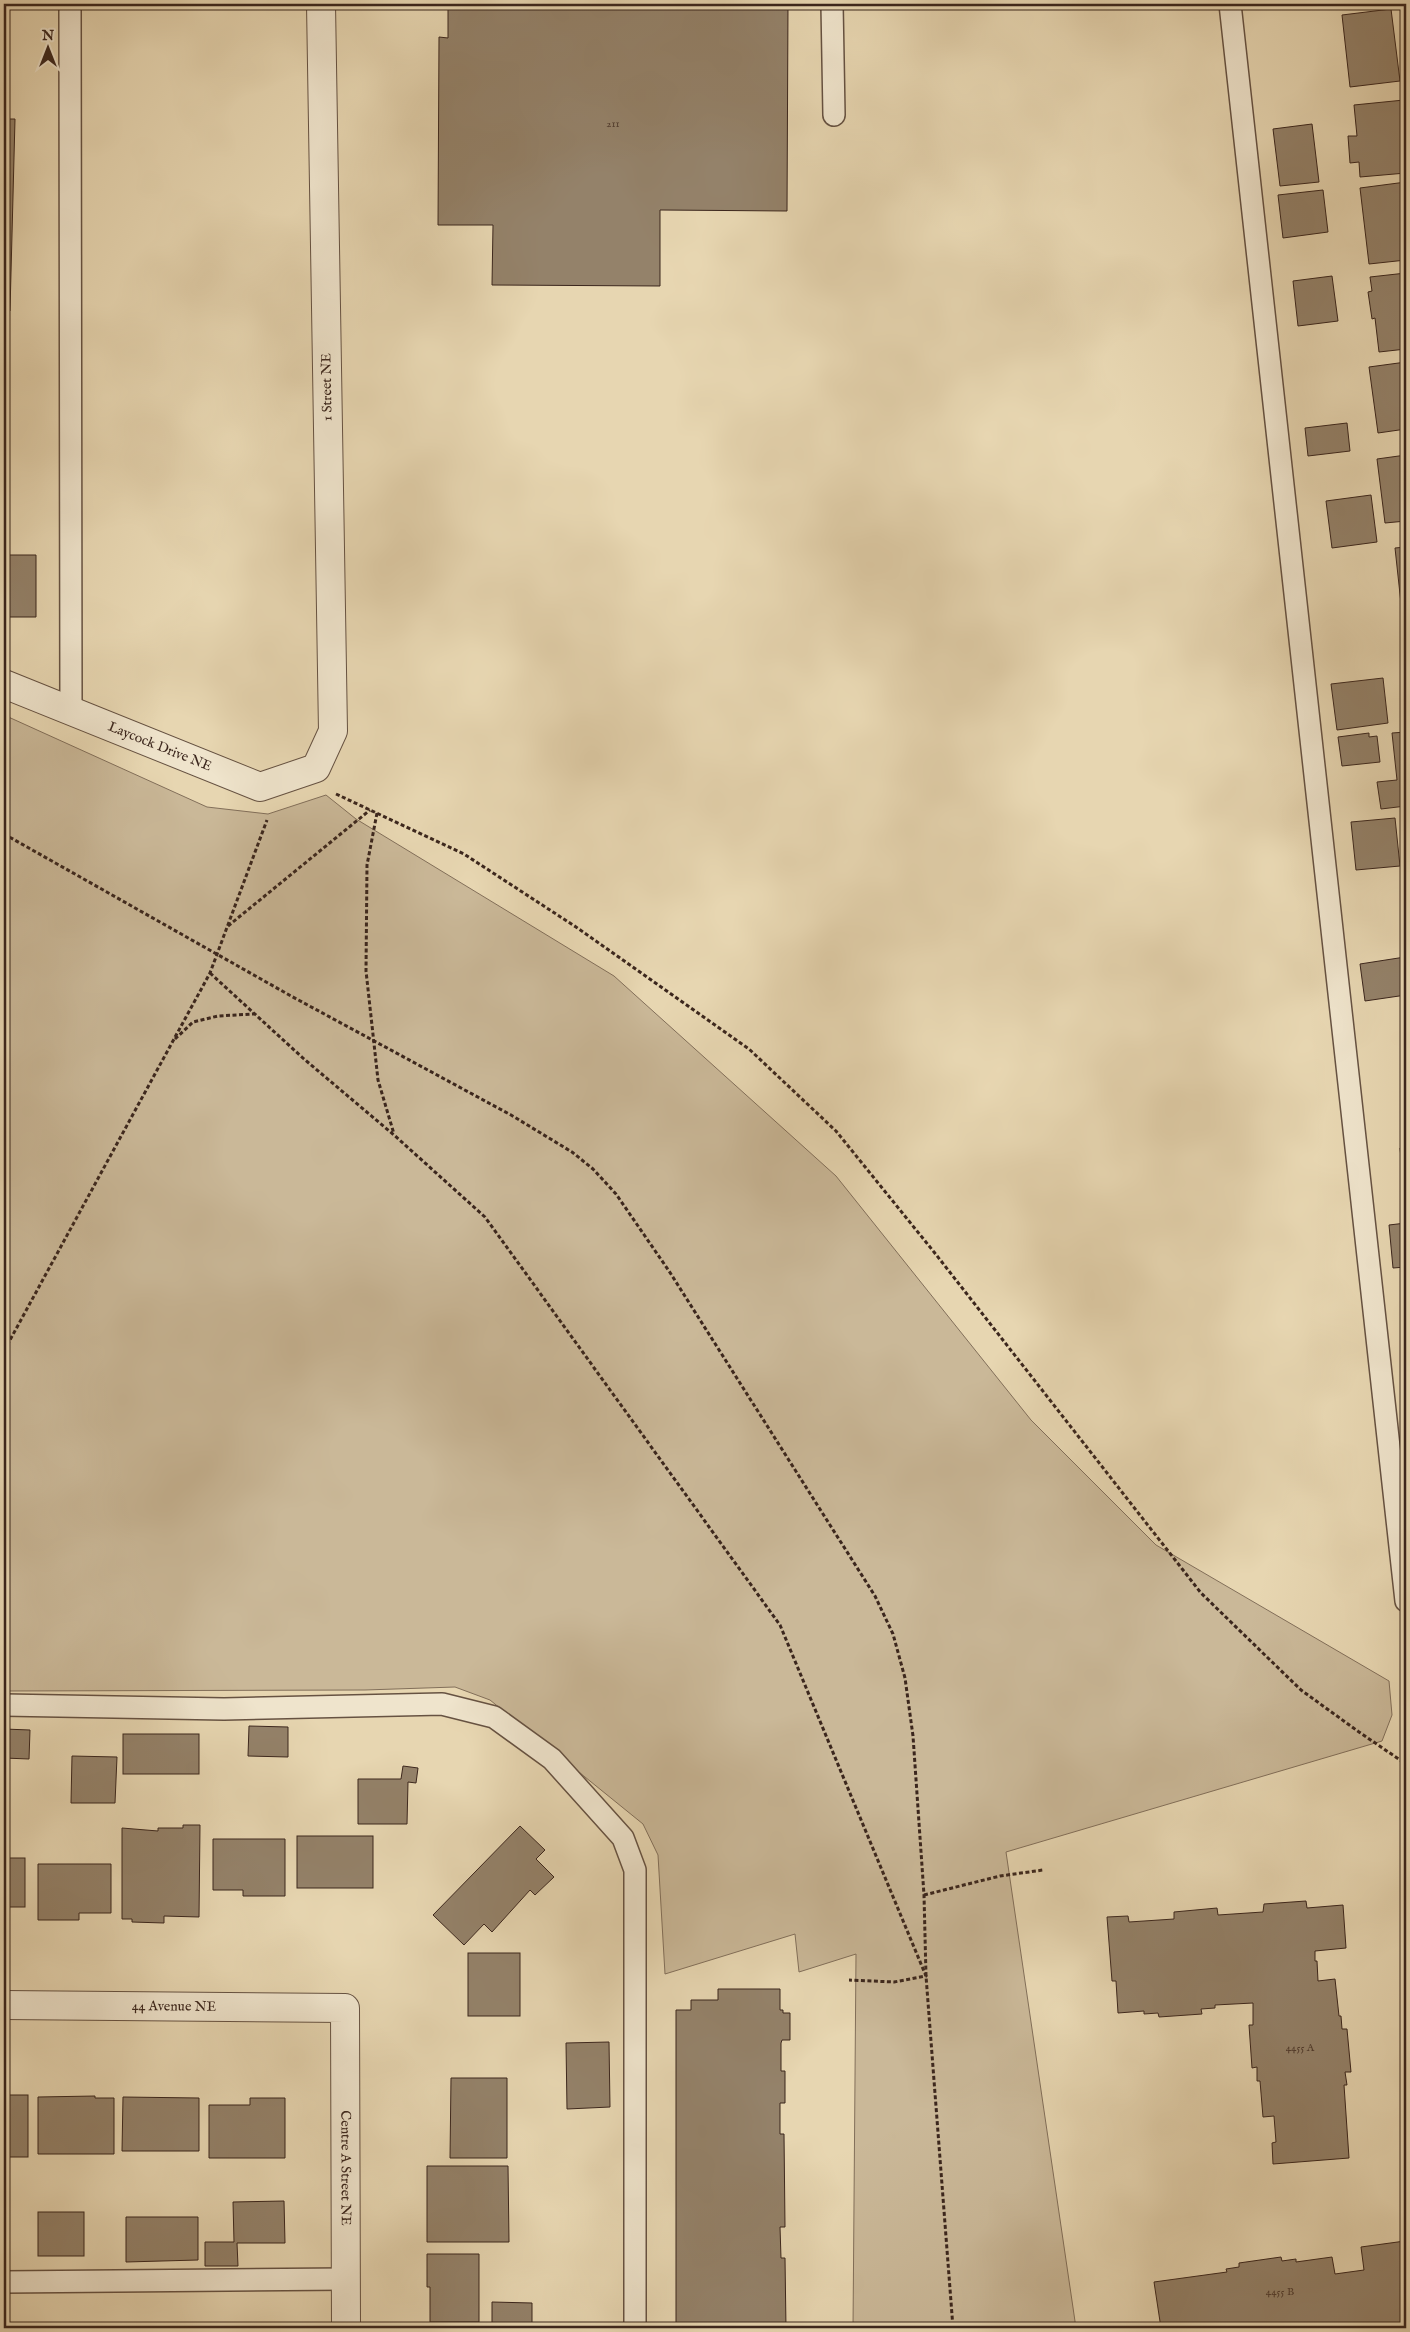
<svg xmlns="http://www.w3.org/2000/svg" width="1410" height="2332" font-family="'IM FELL English',serif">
	<rect width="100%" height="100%" fill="#e7d6b1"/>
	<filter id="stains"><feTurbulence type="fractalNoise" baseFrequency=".004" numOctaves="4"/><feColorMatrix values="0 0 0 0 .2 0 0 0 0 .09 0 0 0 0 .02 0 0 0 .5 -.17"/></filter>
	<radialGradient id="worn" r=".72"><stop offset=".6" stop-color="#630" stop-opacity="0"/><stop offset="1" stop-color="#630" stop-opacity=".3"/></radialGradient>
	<polygon fill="#cab898" stroke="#826f5a" points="4,715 207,807 268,814 326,795 356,819 614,976 836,1176 1031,1420 1156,1545 1389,1681 1392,1715 1382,1741 1006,1852 1076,2328 853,2328 856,1954 799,1972 795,1934 665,1974 658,1855 643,1824 490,1700 455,1687 365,1690 4,1691"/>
	<g fill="#94826a" stroke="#3b261d">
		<polygon points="448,4 788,4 787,211 660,210 660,286 492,285 493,225 438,225 439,37 448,38"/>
		<polygon points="1391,9 1400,81 1350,87 1342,15"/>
		<polygon points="1404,100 1406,173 1360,177 1359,162 1350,163 1348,136 1357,136 1354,105"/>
		<polygon points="4,119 15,119 10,311 4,311"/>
		<polygon points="1312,124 1319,182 1280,186 1273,129"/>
		<polygon points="1406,182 1406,260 1369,264 1360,188"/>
		<polygon points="1323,190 1328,232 1283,238 1278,195"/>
		<polygon points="1406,273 1406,349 1379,352 1375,318 1372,319 1368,292 1372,291 1370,277"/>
		<polygon points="1332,276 1338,321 1298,326 1293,281"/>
		<polygon points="1406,362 1406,429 1378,433 1369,367"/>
		<polygon points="1347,423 1350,451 1308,456 1305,428"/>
		<polygon points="1406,455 1406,521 1385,523 1377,459"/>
		<polygon points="1371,495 1377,542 1332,548 1326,501"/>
		<polygon points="4,543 7,543 7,555 36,555 36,617 4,617"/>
		<polygon points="1406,547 1406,622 1403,622 1395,548"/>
		<polygon points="1383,678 1388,723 1337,730 1331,684"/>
		<polygon points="1406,732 1406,806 1381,809 1377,782 1397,780 1392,733"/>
		<polygon points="1369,733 1369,737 1377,736 1380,762 1342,766 1338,737"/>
		<polygon points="1395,818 1400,866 1356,870 1351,822"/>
		<polygon points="1405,957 1406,995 1365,1001 1360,964"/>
		<polygon points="1406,1147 1406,1178 1403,1178 1400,1148"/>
		<polygon points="1406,1223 1406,1267 1393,1268 1389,1225"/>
		<polygon points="249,1726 288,1727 288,1757 248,1756"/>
		<polygon points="4,1729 30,1730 29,1759 4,1758"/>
		<rect x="123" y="1734" width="76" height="40"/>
		<polygon points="72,1756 117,1757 115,1803 71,1803"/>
		<polygon points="403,1766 418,1768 416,1783 408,1782 407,1824 358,1824 358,1779 401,1779"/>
		<polygon points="183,1825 200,1825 199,1917 164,1916 164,1923 132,1922 132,1919 122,1919 122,1828 158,1831 158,1828 183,1828"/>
		<polygon points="520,1826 545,1850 536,1859 554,1877 535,1895 530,1890 492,1932 484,1924 464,1945 433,1915"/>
		<rect x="297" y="1836" width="76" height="52"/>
		<polygon points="213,1839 285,1839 285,1896 243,1896 243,1890 213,1890"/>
		<rect x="4" y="1858" width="21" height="49"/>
		<polygon points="38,1864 111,1864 111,1913 79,1913 79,1920 38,1920"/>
		<polygon points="1306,1901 1307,1908 1343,1905 1346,1948 1315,1951 1315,1961 1317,1961 1318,1981 1335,1979 1339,2016 1341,2016 1342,2029 1347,2029 1351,2072 1345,2072 1347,2085 1344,2085 1349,2158 1273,2164 1272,2143 1276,2142 1274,2116 1263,2117 1260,2081 1257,2081 1257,2067 1252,2068 1249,2025 1253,2025 1253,2003 1215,2005 1215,2008 1201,2009 1202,2014 1159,2017 1158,2013 1144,2014 1144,2011 1118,2013 1116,1981 1112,1981 1107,1917 1128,1916 1129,1922 1174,1919 1174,1912 1217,1908 1218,1915 1263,1912 1264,1904"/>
		<rect x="468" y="1953" width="52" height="63"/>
		<polygon points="718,1989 780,1989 780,2010 783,2010 783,2013 790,2013 790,2040 782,2040 781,2043 781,2071 785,2071 785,2103 780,2103 780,2134 784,2134 785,2227 780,2227 781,2258 785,2258 786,2328 676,2328 676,2010 691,2010 691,2000 718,2000"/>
		<polygon points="609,2042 610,2107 567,2109 566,2043"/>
		<polygon points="451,2078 507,2078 507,2158 450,2158"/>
		<rect x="4" y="2095" width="24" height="62"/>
		<polygon points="95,2096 95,2098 114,2098 114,2154 38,2154 38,2097"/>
		<polygon points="123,2097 199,2098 199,2151 122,2151"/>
		<polygon points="250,2098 285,2098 285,2158 209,2158 209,2105 250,2105"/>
		<polygon points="427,2166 508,2166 509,2242 427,2242"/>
		<polygon points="284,2201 285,2243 237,2243 238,2266 205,2266 205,2242 234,2242 233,2202"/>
		<rect x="38" y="2212" width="46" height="44"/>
		<polygon points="126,2217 198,2217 198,2260 126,2262"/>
		<polygon points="1405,2241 1406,2263 1404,2263 1405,2277 1403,2277 1406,2303 1406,2328 1161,2328 1154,2282 1227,2272 1226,2269 1239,2267 1239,2263 1281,2257 1282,2261 1296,2259 1296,2262 1332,2257 1335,2274 1364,2270 1361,2247"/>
		<polygon points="427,2254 479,2254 479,2322 430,2322 430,2287 427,2287"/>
		<polygon points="492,2302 532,2303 532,2328 492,2328"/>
		<polygon points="117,2327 117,2328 69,2328"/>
	</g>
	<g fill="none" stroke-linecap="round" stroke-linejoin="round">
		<g stroke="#665242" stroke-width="24">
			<g id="lane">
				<polyline points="70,4 71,713"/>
				<polyline points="832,4 834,115"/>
				<polyline points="1230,4 1406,1601"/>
				<polyline points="4,1705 224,1709 442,1704 494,1717 552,1759 623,1838 635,1870 635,2328"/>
				<polyline points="4,2282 346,2279"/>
			</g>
		</g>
		<g stroke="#665242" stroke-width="30">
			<g id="street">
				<path id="s1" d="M4 684 260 787 316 768 333 731 321 4"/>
				<path id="s2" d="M4 2005 345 2008 346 2328"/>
			</g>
		</g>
		<g stroke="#3b261d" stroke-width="3" stroke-dasharray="4 2.5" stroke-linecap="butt">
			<polyline points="336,794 464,854 576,927 749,1049 836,1131 934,1252 1201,1593 1301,1690 1359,1732 1406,1764"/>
			<polyline points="377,813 367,865 366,971 378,1080 394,1134"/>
			<polyline points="4,834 291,996 511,1115 572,1152 593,1169 616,1194 669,1271 875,1596 893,1634 905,1678 913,1736 924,1895 926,1976 953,2328"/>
			<polyline points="228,926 370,810"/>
			<polyline points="210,973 304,1059 394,1135 485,1217 780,1625 926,1976 894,1982 849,1980"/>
			<polyline points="175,1039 193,1022 218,1016 254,1014"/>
			<polyline points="4,1351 210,973 267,820"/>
			<polyline points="924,1895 1000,1876 1043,1870"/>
		</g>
		<use href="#lane" stroke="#efe4cc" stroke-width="21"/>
		<use href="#street" stroke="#efe4cc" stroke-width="28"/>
	</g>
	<g text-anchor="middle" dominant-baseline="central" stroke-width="4" stroke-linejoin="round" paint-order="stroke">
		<g font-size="11" fill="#513d30">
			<text x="613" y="124">211</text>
			<text x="1300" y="2048">4455 A</text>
			<text x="1280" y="2292">4455 B</text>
		</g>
		<g font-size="14" fill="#3b261d" stroke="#efe4cc">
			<text transform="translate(327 387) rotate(-91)">1 Street NE</text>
			<text stroke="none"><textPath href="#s1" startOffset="168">Laycock Drive NE</textPath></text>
			<text stroke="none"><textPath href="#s2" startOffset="170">44 Avenue NE</textPath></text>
			<text stroke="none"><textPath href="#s2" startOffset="501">Centre A Street NE</textPath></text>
		</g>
	</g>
	<rect width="1410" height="2332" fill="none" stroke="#e7d6b1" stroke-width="20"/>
	<rect x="5" y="5" width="1400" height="2322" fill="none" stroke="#3b261d" stroke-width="2.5"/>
	<rect x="10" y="10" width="1390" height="2312" fill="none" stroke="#3b261d"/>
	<g transform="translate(48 48)" stroke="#efe4cc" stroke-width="4" paint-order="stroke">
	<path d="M0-4L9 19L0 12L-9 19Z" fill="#3b261d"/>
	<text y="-8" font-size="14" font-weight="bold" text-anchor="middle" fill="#3b261d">N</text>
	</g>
	<rect width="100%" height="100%" filter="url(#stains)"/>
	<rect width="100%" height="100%" fill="url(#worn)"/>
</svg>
